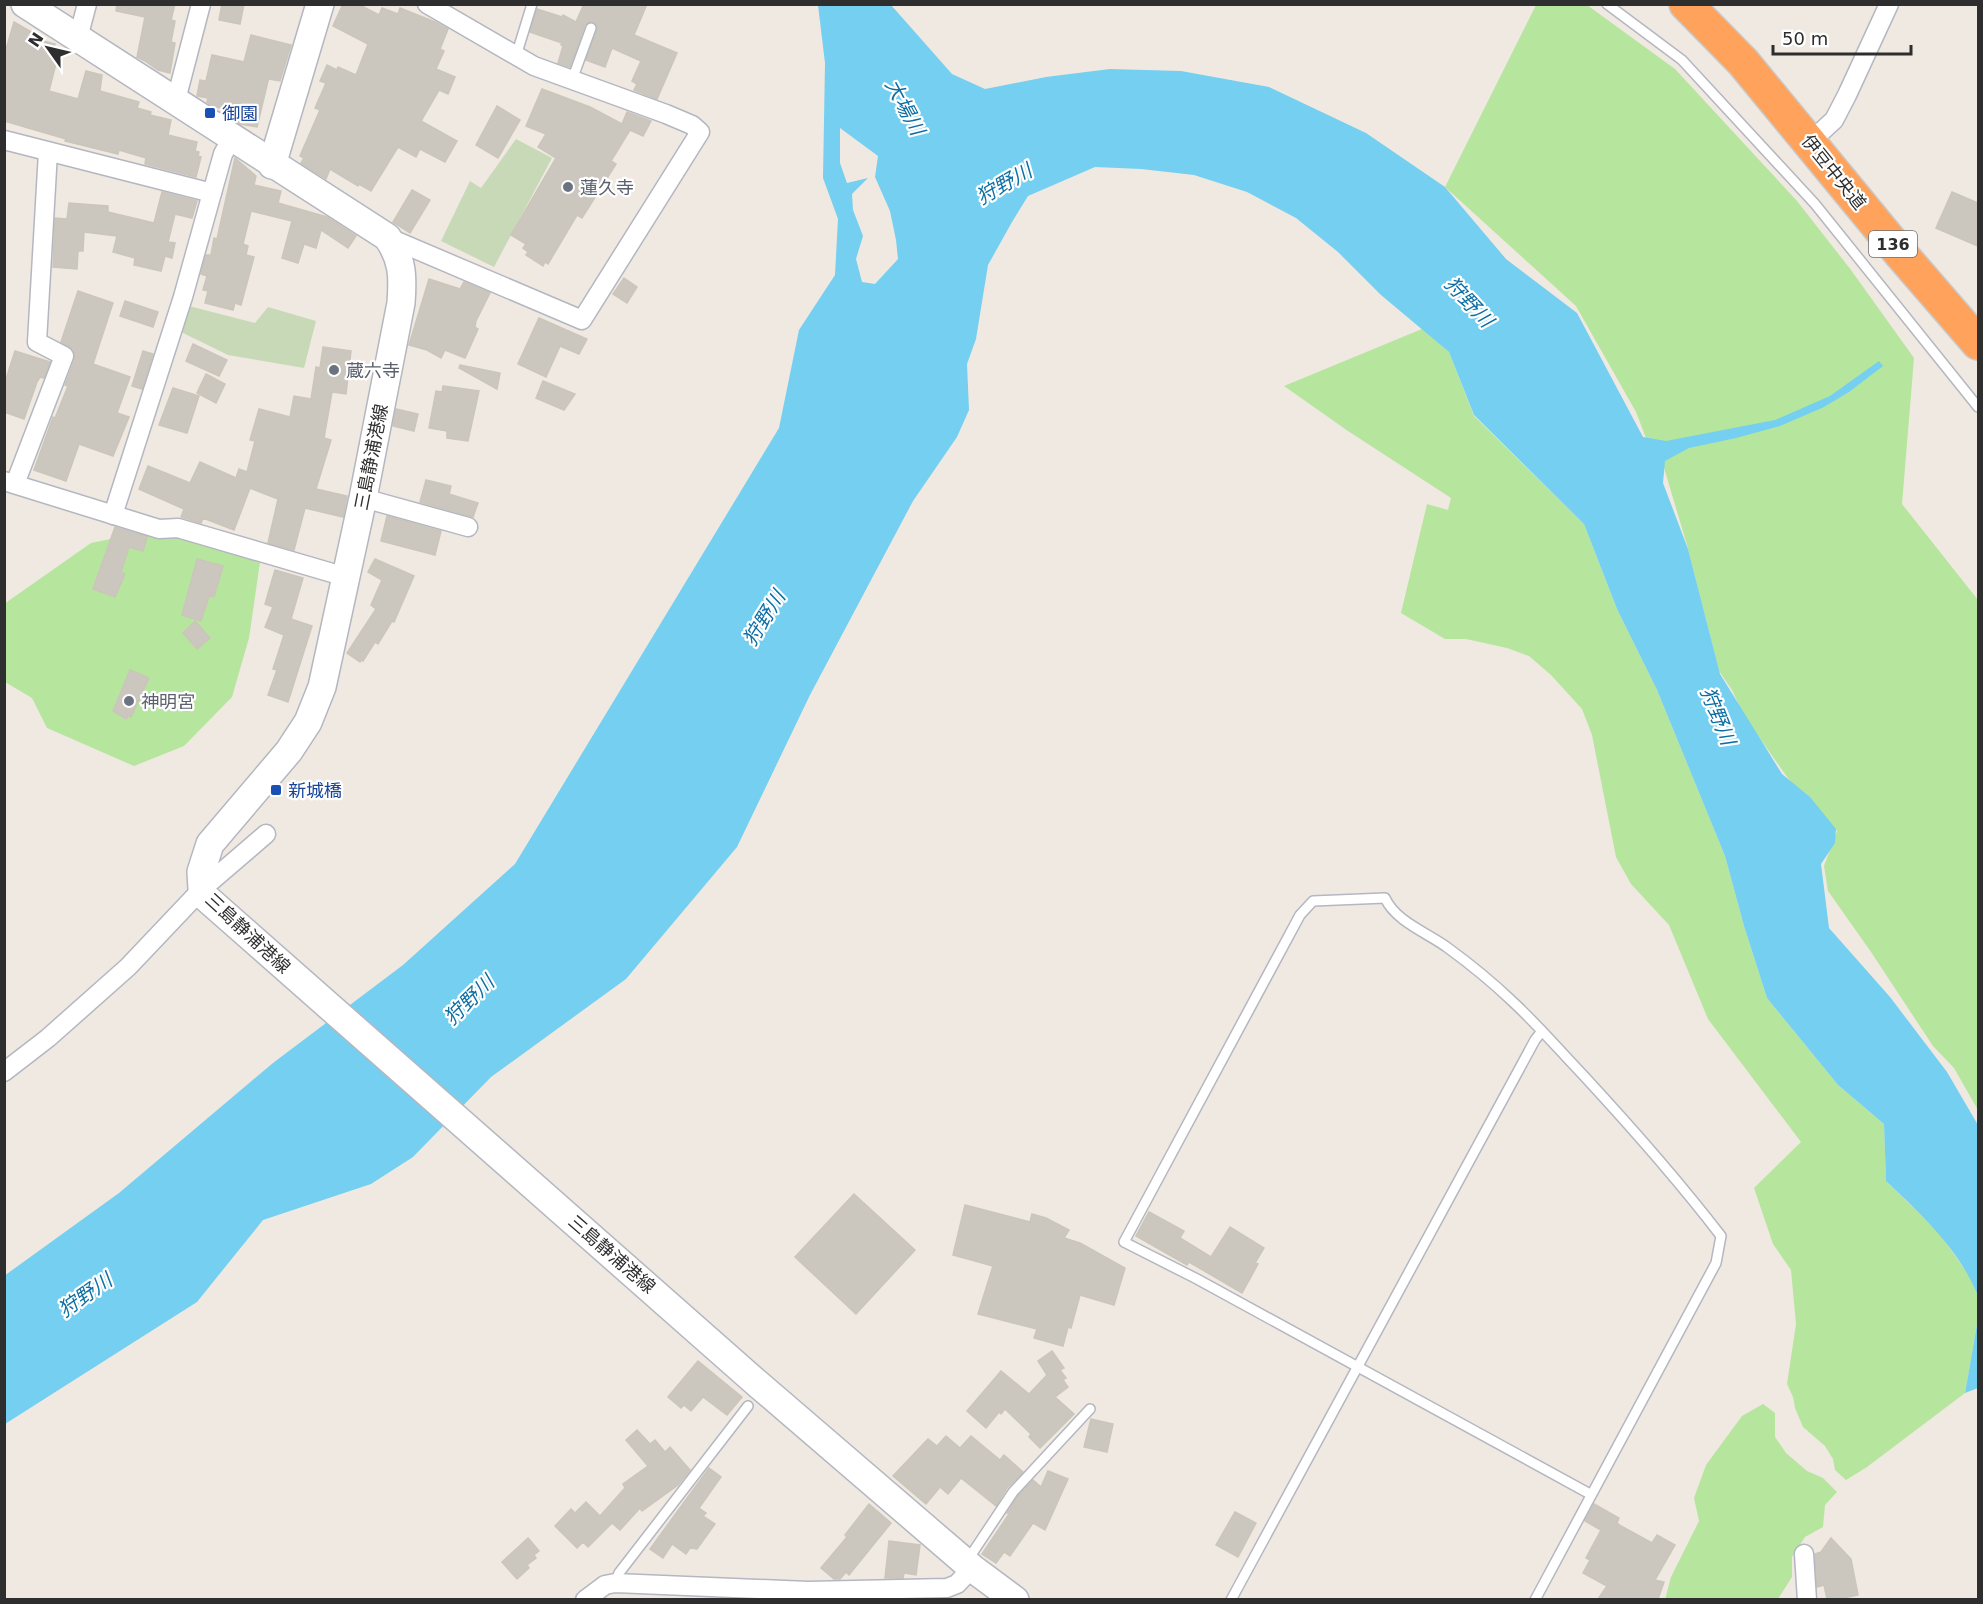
<svg xmlns="http://www.w3.org/2000/svg" width="1983" height="1604" font-family="'DejaVu Sans','Noto Sans JP',sans-serif">
	<rect width="100%" height="100%" fill="#efe9e1"/>
	<g fill="#b6e59e">
		<polygon points="1536,5 1587,5 1675,69 1797,201 1851,270 1914,358 1902,504 1978,600 1978,1110 1954,1068 1933,1046 1871,952 1828,891 1824,866 1837,831 1790,781 1744,716 1732,690 1719,671 1687,545 1662,461 1646,438 1636,412 1576,306 1445,187"/>
		<polygon points="1422,329 1449,352 1474,416 1584,524 1617,609 1657,690 1725,856 1744,926 1767,998 1838,1085 1884,1124 1886,1181 1937,1230 1970,1277 1978,1296 1978,1319 1965,1393 1867,1467 1846,1480 1835,1470 1833,1459 1825,1446 1803,1427 1795,1408 1793,1397 1787,1384 1796,1324 1791,1270 1773,1244 1754,1188 1801,1142 1708,1019 1669,925 1631,884 1616,857 1592,735 1582,709 1551,675 1529,656 1507,648 1466,639 1445,639 1401,613 1427,504 1448,510 1451,498 1348,431 1284,386"/>
		<polygon points="159,529 260,562 249,638 232,697 184,746 134,766 47,728 32,698 5,682 4,604 91,543"/>
		<polygon points="1763,1404 1775,1413 1775,1437 1786,1453 1807,1471 1823,1478 1837,1492 1825,1505 1823,1527 1805,1537 1792,1557 1792,1577 1778,1599 1665,1600 1671,1577 1699,1521 1694,1498 1706,1465 1742,1416"/>
	</g>
	<g fill="#c8d9b8">
		<polygon points="516,139 552,158 494,267 441,241 470,181 481,188"/>
		<polygon points="189,306 255,323 268,307 316,321 304,368 228,355 181,332"/>
	</g>
	<g fill="#75cff0" fill-rule="evenodd">
		<path d="M818 5H891L952 74 985 89 1046 77 1110 69 1181 71 1269 87 1366 133 1445 187 1506 259 1577 313 1643 437 1666 441 1775 420 1830 396 1879 361 1883 366 1849 392 1824 407 1780 426 1736 438 1689 448 1665 461 1663 483 1688 549 1720 674 1782 774 1810 797 1836 829 1835 843 1821 864 1829 928 1890 997 1947 1072 1978 1125V1296C1959 1249 1922 1215 1886 1181L1884 1124 1838 1085 1767 998 1744 926 1725 856 1657 690 1617 609 1584 524 1474 415 1449 352 1381 295 1338 252 1296 218 1247 192 1194 175 1141 169 1095 167 1028 196 1012 222 988 265 976 339 967 364 969 410 957 437 913 501 810 695 737 847 626 979 491 1077 413 1157 371 1184 263 1220 197 1302 5 1424 4 1276 119 1193 273 1063 403 965 515 864 779 428 799 330 835 275 838 219 823 178 825 63ZM840 128 878 156 875 177 890 211 896 240 898 259 875 284 862 282 856 259 863 236 853 210 852 194 868 178 847 183 840 163Z"/>
		<polygon points="1978,1319 1978,1388 1965,1393"/>
	</g>
	<g fill="#cbc7bf" stroke="#cbc5ba" stroke-width="1.5">
		<polygon points="117,4 175,4 171,20 175,21 171,42 175,43 170,73 158,70 145,61 137,57 145,17 116,11"/>
		<polygon points="222,4 244,4 240,24 219,20"/>
		<polygon points="343,4 358,4 379,15 382,8 398,14 400,8 435,22 448,29 440,49 444,51 436,69 455,77 448,94 439,90 421,121 457,141 445,162 420,149 416,157 398,147 371,191 359,184 358,186 330,169 326,179 301,163 304,158 300,156 320,110 315,108 326,83 320,81 327,65 337,70 338,67 356,75 368,44 333,26"/>
		<polygon points="584,4 647,4 634,35 677,53 657,99 634,90 637,84 632,81 641,61 612,48 605,67 586,60 597,30 594,22 589,22 585,25 570,67 558,63 563,46 561,45 562,43 530,32 537,9 562,17 563,15 576,22"/>
		<polygon points="14,22 33,33 32,38 55,44 52,54 58,56 49,91 78,99 86,71 102,75 100,91 139,102 137,108 151,112 150,115 171,120 168,135 197,142 195,151 199,152 198,156 201,157 196,177 145,164 146,158 119,150 118,154 65,141 66,139 4,121 4,56"/>
		<polygon points="251,35 291,45 280,81 269,79 268,81 257,127 240,124 232,118 234,110 214,107 207,102 208,98 197,96 200,80 206,81 212,55 244,62"/>
		<polygon points="542,89 590,107 622,124 627,112 651,121 643,136 630,130 611,161 616,164 582,218 577,215 548,264 545,262 543,266 526,255 528,252 523,248 526,244 511,235 556,158 538,147 546,134 526,126"/>
		<polygon points="497,106 520,120 498,158 476,145"/>
		<polygon points="235,158 256,176 254,185 281,191 278,203 327,217 356,236 348,248 321,230 316,248 304,244 298,263 282,258 292,221 251,211 243,244 248,246 246,255 254,257 241,305 235,303 233,310 205,303 208,291 203,290 207,276 201,274 206,255 211,255 214,238 217,239"/>
		<polygon points="412,190 430,200 410,233 393,222"/>
		<polygon points="162,192 197,201 192,218 175,214 168,242 175,243 172,258 165,256 161,271 134,265 135,258 113,252 117,236 84,232 83,251 78,251 77,269 53,267 55,218 67,219 69,203 108,206 108,212 154,223"/>
		<polygon points="1952,192 1978,203 1978,246 1936,228"/>
		<polygon points="624,278 637,287 627,303 613,294"/>
		<polygon points="429,279 460,289 464,282 490,293 476,321 475,327 478,329 465,358 445,350 441,358 427,350 409,345"/>
		<polygon points="78,291 113,303 93,364 130,377 117,413 129,417 113,456 79,444 66,481 34,470 53,417 55,418 68,386 65,385 75,359 73,349 61,342"/>
		<polygon points="125,301 158,312 153,327 120,316"/>
		<polygon points="539,318 587,339 579,354 560,346 546,377 518,364"/>
		<polygon points="193,344 227,360 219,376 186,361"/>
		<polygon points="323,347 351,351 346,394 332,392 324,438 331,440 316,489 347,496 343,517 305,508 294,550 268,543 278,499 250,488 234,530 203,518 201,523 181,517 184,509 139,489 148,466 190,483 200,462 236,478 239,469 247,472 255,441 250,440 259,409 290,417 294,396 311,399 316,367 320,368"/>
		<polygon points="15,351 50,362 44,378 40,377 37,382 24,419 4,412 4,385"/>
		<polygon points="143,351 153,354 142,389 132,386"/>
		<polygon points="460,365 500,373 497,389 459,368"/>
		<polygon points="206,374 225,384 216,403 197,393"/>
		<polygon points="543,381 575,394 564,410 536,398"/>
		<polygon points="443,386 479,391 468,441 447,438 447,431 429,428 436,391 442,392"/>
		<polygon points="173,388 199,396 187,433 159,425"/>
		<polygon points="396,409 418,414 414,431 393,426"/>
		<polygon points="426,480 451,486 449,494 478,503 473,517 420,502"/>
		<polygon points="387,516 441,531 435,555 381,541"/>
		<polygon points="115,527 147,537 143,551 129,547 121,572 125,574 115,597 93,589"/>
		<polygon points="197,559 223,566 214,597 209,596 201,621 182,615"/>
		<polygon points="375,559 414,576 394,622 392,621 378,644 375,642 363,661 361,660 360,662 347,653 376,609 371,605 382,580 368,572"/>
		<polygon points="275,570 303,578 291,619 312,626 288,702 268,695 277,670 273,669 284,635 265,627 273,607 265,604"/>
		<polygon points="195,621 210,638 197,649 183,633"/>
		<polygon points="130,670 149,678 131,717 128,716 126,719 113,711"/>
		<polygon points="854,1194 915,1250 856,1314 795,1257"/>
		<polygon points="965,1205 1030,1222 1032,1214 1046,1218 1069,1230 1064,1238 1080,1243 1125,1268 1114,1305 1080,1295 1071,1328 1068,1327 1063,1346 1034,1338 1037,1329 978,1314 993,1266 953,1255"/>
		<polygon points="1149,1212 1184,1231 1180,1238 1211,1257 1230,1227 1264,1248 1255,1263 1258,1264 1242,1293 1189,1262 1187,1265 1136,1236"/>
		<polygon points="1052,1351 1064,1368 1060,1370 1066,1378 1063,1380 1068,1387 1055,1397 1074,1414 1040,1448 1029,1437 1031,1434 1005,1409 1001,1414 999,1412 986,1428 967,1411 1001,1371 1029,1394 1047,1375 1038,1361"/>
		<polygon points="698,1361 742,1397 727,1415 703,1397 691,1411 684,1405 681,1408 668,1397"/>
		<polygon points="1091,1419 1113,1424 1107,1452 1084,1447"/>
		<polygon points="637,1430 650,1444 655,1440 665,1452 670,1447 690,1470 678,1485 642,1511 640,1508 620,1530 612,1523 588,1547 583,1542 577,1548 555,1526 571,1509 575,1513 586,1502 600,1516 625,1488 623,1484 648,1466 626,1440"/>
		<polygon points="946,1436 960,1448 971,1436 1000,1460 1004,1455 1023,1472 1007,1488 996,1506 961,1478 948,1494 940,1487 926,1504 893,1476 928,1439 937,1446"/>
		<polygon points="709,1468 721,1477 699,1508 706,1513 703,1516 715,1524 697,1549 690,1548 686,1554 672,1544 663,1558 650,1549"/>
		<polygon points="1048,1471 1068,1479 1045,1530 1033,1523 1010,1556 1004,1552 996,1563 982,1554 1009,1514 1007,1513 1018,1496 1033,1480 1041,1487"/>
		<polygon points="869,1504 891,1523 849,1575 846,1572 840,1579 834,1579 821,1568 847,1537 845,1535"/>
		<polygon points="1594,1504 1619,1518 1617,1523 1621,1526 1652,1543 1657,1535 1675,1545 1655,1580 1664,1582 1658,1599 1598,1599 1607,1586 1583,1573 1590,1560 1586,1558 1601,1530 1585,1521"/>
		<polygon points="1235,1512 1256,1523 1238,1557 1216,1545"/>
		<polygon points="528,1538 539,1551 534,1555 536,1558 527,1565 529,1568 517,1579 502,1562"/>
		<polygon points="1831,1538 1851,1559 1858,1595 1839,1599 1827,1599 1824,1585 1817,1587 1815,1554 1821,1552"/>
		<polygon points="889,1541 920,1545 916,1575 904,1573 903,1578 885,1578"/>
	</g>
	<g fill="none" stroke-linecap="round" stroke-linejoin="round">
		<g stroke="#b4b7c1" stroke-width="12">
			<g id="lane">
				<polyline points="1607,4 1682,60 1815,204 1978,407"/>
				<polyline points="516,56 532,4"/>
				<polyline points="572,80 591,28"/>
				<polyline points="967,1561 1013,1492 1090,1409"/>
				<polyline points="615,1583 619,1573 748,1406"/>
				<polyline points="1231,1600 1535,1040 1542,1031"/>
				<path d="M1535 1600 1716 1263 1721 1236C1678 1180 1632 1128 1584 1076 1560 1051 1537 1024 1512 1001 1492 982 1470 964 1448 948 1428 933 1396 922 1385 898L1313 901 1300 915 1124 1242 1197 1279 1590 1494"/>
			</g>
		</g>
		<g stroke="#b4b7c1" stroke-width="21">
			<g id="street">
				<polyline points="78,38 87,4"/>
				<polyline points="176,100 201,4"/>
				<polyline points="4,140 212,193 223,154 232,138"/>
				<polyline points="1810,142 1834,120 1847,95 1889,4"/>
				<polyline points="387,237 582,320 700,132 692,125 666,114 534,66 427,4"/>
				<polyline points="4,481 159,529 178,528 346,577"/>
				<polyline points="15,484 64,356 37,342 48,152"/>
				<polyline points="363,498 468,527"/>
				<polyline points="113,515 183,297 212,193"/>
				<polyline points="4,1072 48,1038 128,967 202,889 266,834"/>
				<polyline points="1804,1554 1807,1600"/>
				<polyline points="585,1600 605,1585 615,1583 808,1591 947,1588 957,1584 972,1568"/>
			</g>
		</g>
		<g stroke="#b4b7c1" stroke-width="30">
			<g id="secondary">
				<path d="M25 4 387 237C403 259 403 277 401 303L363 498 322 687 308 722 289 751 210 844 201 872 202 889 204 896 759 1385 972 1568 1015 1600"/>
				<polyline points="272,165 320,4"/>
			</g>
		</g>
		<g stroke="#c9c9c9" stroke-width="36">
			<polyline id="highway" points="1686,4 1743,62 1901,254 1978,343"/>
		</g>
		<use href="#lane" stroke="#fff" stroke-width="9"/>
		<use href="#street" stroke="#fff" stroke-width="18"/>
		<use href="#secondary" stroke="#fff" stroke-width="27"/>
		<use href="#highway" stroke="#ffa35c" stroke-width="33"/>
	</g>
	<g fill="#1a4fb4" stroke="#fff" stroke-width="2">
		<rect x="204" y="107" width="12" height="12" rx="3"/>
		<rect x="270" y="784" width="12" height="12" rx="3"/>
	</g>
	<g fill="#6b7280" stroke="#fff" stroke-width="2">
		<circle cx="568" cy="187" r="6"/>
		<circle cx="334" cy="370" r="6"/>
		<circle cx="129" cy="701" r="6"/>
	</g>
	<g text-anchor="middle" dominant-baseline="central" stroke-width="4.5" stroke-linejoin="round" paint-order="stroke">
		<rect fill="#fff" stroke="#6d6d6d" stroke-width="1.5" x="1869" y="231" width="48" height="26" rx="4.5"/>
		<g font-size="16" font-weight="bold" fill="#2e2e2e">
			<text x="1893" y="244">136</text>
		</g>
		<g font-size="18" fill="#164399" stroke="#fff" text-anchor="start">
			<text x="222" y="113">御園</text>
			<text x="288" y="790">新城橋</text>
		</g>
		<g font-size="18" fill="#2e2e2e" stroke="#fff">
			<text transform="translate(1834 172) rotate(51)">伊豆中央道</text>
			<text transform="translate(371 457) rotate(-79)">三島静浦港線</text>
			<text transform="translate(248 933) rotate(43)">三島静浦港線</text>
			<text transform="translate(612 1254) rotate(41)">三島静浦港線</text>
		</g>
		<g font-size="18" fill="#5b616d" stroke="#fff" text-anchor="start">
			<text x="580" y="187">蓮久寺</text>
			<text x="346" y="370">蔵六寺</text>
			<text x="141" y="701">神明宮</text>
		</g>
		<g font-size="20" font-style="italic" fill="#0d6fa3" stroke="#fff">
			<text transform="translate(905 107) rotate(62)">大場川</text>
			<text transform="translate(1004 184) rotate(-30)">狩野川</text>
			<text transform="translate(1469 302) rotate(47)">狩野川</text>
			<text transform="translate(764 618) rotate(-58)">狩野川</text>
			<text transform="translate(1718 716) rotate(68)">狩野川</text>
			<text transform="translate(469 1000) rotate(-44)">狩野川</text>
			<text transform="translate(85 1295) rotate(-35)">狩野川</text>
		</g>
	</g>
	<rect width="1983" height="1604" fill="none" stroke="#2e2e2e" stroke-width="12"/>
	<g transform="translate(48 48) rotate(304)" stroke="#ffffff" stroke-width="4.5" paint-order="stroke">
	<path d="M0-4.5L10 22L0 15L-10 22Z" fill="#2e2e2e"/>
	<text y="-9" font-size="16" font-weight="bold" text-anchor="middle" fill="#2e2e2e">N</text>
	</g>
	<path d="M1773 45v9h138v-9" fill="none" stroke="#2e2e2e" stroke-width="3"/>
	<text x="1782" y="45" font-size="18" fill="#2e2e2e" stroke="#ffffff" stroke-width="4.5" paint-order="stroke">50 m</text>
</svg>
